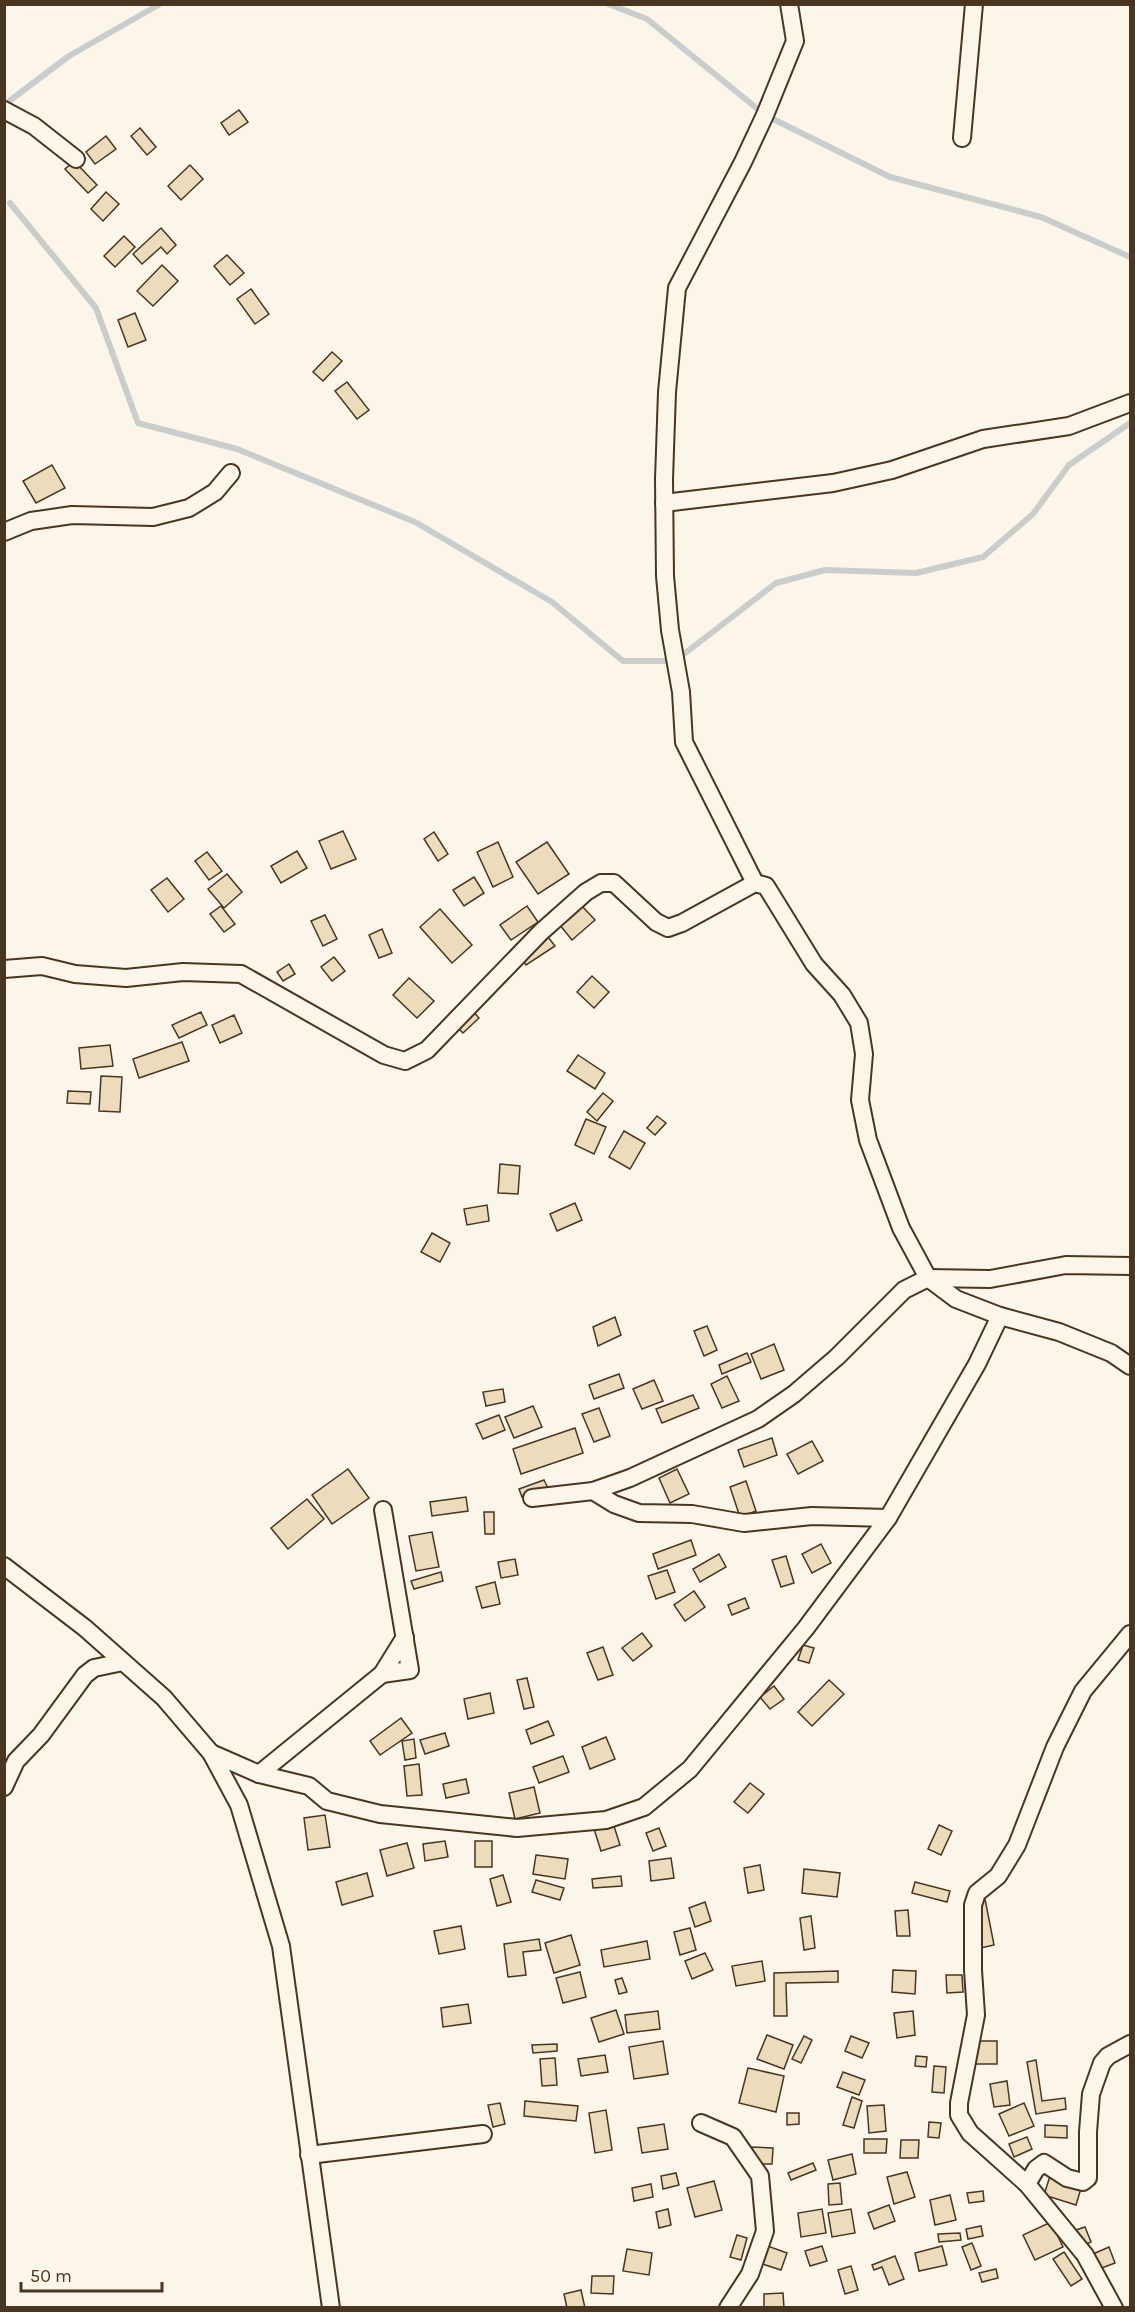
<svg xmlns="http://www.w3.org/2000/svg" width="1135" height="2312" font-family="Karla,sans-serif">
	<rect width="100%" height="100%" fill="#fbf6e9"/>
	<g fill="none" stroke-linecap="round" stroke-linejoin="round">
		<g stroke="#c9cecd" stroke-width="6">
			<polyline points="608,4 647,19 765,115 890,177 1041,217 1130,257"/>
			<polyline points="4,105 69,56 160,4"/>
			<polyline points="10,203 96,308 138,423 237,449 415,522 552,602 623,661 675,661 776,583 825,570 916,573 983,557 1033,514 1069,465 1130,423"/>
		</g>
	</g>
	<g fill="#ecdcbc" stroke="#4a3520" stroke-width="1.5">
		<polygon points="239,110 248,122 229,135 221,123"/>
		<polygon points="140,128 156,147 147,155 131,136"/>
		<polygon points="106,136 116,149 95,164 86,152"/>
		<polygon points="74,161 97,185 88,193 65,169"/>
		<polygon points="190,165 203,179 181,200 168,186"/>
		<polygon points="106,192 119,204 103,221 91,209"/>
		<polygon points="161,228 176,245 167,254 161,247 142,264 133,254"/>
		<polygon points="124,236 135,247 115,267 104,256"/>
		<polygon points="227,255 244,273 230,285 214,266"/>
		<polygon points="162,265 178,281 153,306 137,291"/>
		<polygon points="251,289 269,314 255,324 237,299"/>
		<polygon points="135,313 146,340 128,347 118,320"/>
		<polygon points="332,352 342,361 323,381 313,372"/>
		<polygon points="347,382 369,410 357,419 335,391"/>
		<polygon points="52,465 65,488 36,503 23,481"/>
		<polygon points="343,831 356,859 331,869 319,841"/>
		<polygon points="434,832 448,854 438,861 424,839"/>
		<polygon points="498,842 513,877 493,887 477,852"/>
		<polygon points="547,842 569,874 538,894 516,862"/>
		<polygon points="297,851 307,868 281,883 271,866"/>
		<polygon points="207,852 222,871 209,880 195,861"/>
		<polygon points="227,874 242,892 224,908 208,889"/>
		<polygon points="474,877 484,893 464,906 453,890"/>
		<polygon points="167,878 184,899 168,912 151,890"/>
		<polygon points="581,905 595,920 572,940 559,924"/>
		<polygon points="221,906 235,924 224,932 210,914"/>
		<polygon points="527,906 538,922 511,940 500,925"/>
		<polygon points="440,909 472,945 452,963 420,927"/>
		<polygon points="325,915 337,939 323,946 311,921"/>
		<polygon points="382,929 392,953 379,958 369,935"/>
		<polygon points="548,937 555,946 526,965 520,956"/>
		<polygon points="334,957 345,971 332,981 321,967"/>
		<polygon points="289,964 295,974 283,981 277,972"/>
		<polygon points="592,976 609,992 594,1008 577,992"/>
		<polygon points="409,978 434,1001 417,1018 393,995"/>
		<polygon points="469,1007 479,1018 463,1033 452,1022"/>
		<polygon points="201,1012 207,1025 179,1038 172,1025"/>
		<polygon points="234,1015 242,1033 220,1043 212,1025"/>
		<polygon points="182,1042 189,1061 139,1078 133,1059"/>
		<polygon points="110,1045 113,1066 81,1069 79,1048"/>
		<polygon points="578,1055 605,1073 595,1089 567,1071"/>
		<polygon points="101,1076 122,1077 120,1112 99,1111"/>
		<polygon points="68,1091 91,1092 90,1104 67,1103"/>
		<polygon points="603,1093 613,1101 597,1121 587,1112"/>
		<polygon points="657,1116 666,1123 655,1135 647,1128"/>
		<polygon points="586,1119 606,1127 594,1154 575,1145"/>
		<polygon points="624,1131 645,1143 630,1169 609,1157"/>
		<polygon points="500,1164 520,1166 518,1194 498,1193"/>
		<polygon points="575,1203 582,1220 557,1231 550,1214"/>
		<polygon points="487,1205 489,1221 467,1225 464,1209"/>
		<polygon points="432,1233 450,1243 440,1262 421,1252"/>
		<polygon points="615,1317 621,1335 598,1346 593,1327"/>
		<polygon points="707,1326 717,1350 704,1356 694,1331"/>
		<polygon points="774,1344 784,1370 761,1379 751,1354"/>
		<polygon points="747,1353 751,1362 722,1374 719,1365"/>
		<polygon points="619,1374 624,1388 594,1399 589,1385"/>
		<polygon points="727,1376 739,1401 722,1408 711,1384"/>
		<polygon points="654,1380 663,1401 642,1409 633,1389"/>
		<polygon points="503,1389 505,1402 486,1406 483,1392"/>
		<polygon points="693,1395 699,1408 662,1423 656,1409"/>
		<polygon points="533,1406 542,1427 514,1438 505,1417"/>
		<polygon points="599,1408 610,1436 594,1442 582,1414"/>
		<polygon points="499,1415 505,1430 483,1439 476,1424"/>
		<polygon points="575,1428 583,1453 521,1474 513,1449"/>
		<polygon points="772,1438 777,1455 744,1467 738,1450"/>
		<polygon points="812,1441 823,1461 798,1474 787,1454"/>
		<polygon points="348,1469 369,1498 332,1524 312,1495"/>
		<polygon points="677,1469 689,1494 670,1503 659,1478"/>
		<polygon points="544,1480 548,1488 522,1497 519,1489"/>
		<polygon points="746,1481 756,1511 740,1517 730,1487"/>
		<polygon points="466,1497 468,1511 432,1516 430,1502"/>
		<polygon points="307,1499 324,1519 288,1549 271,1528"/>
		<polygon points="484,1512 494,1512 494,1534 485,1534"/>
		<polygon points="432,1532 439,1567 416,1571 409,1536"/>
		<polygon points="691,1540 696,1555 658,1569 653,1554"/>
		<polygon points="821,1544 831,1563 812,1573 802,1554"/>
		<polygon points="719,1554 726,1567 700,1582 693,1569"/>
		<polygon points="786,1556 794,1583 781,1587 772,1560"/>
		<polygon points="515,1559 518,1575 501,1578 498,1562"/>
		<polygon points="667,1570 675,1592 656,1599 648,1576"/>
		<polygon points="441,1572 443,1581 414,1589 411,1581"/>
		<polygon points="495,1582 500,1604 482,1608 476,1587"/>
		<polygon points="694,1591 705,1607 685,1621 674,1605"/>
		<polygon points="745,1598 749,1608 732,1615 728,1605"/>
		<polygon points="642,1633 652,1646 633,1661 622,1648"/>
		<polygon points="803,1645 814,1648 809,1663 798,1660"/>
		<polygon points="603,1647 613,1675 598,1680 587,1653"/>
		<polygon points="527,1678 534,1707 524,1709 517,1680"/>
		<polygon points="829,1680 844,1694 812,1726 798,1712"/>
		<polygon points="774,1686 784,1699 770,1709 760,1697"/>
		<polygon points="490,1693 494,1713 468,1719 464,1699"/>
		<polygon points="401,1718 412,1733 380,1755 370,1741"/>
		<polygon points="548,1721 554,1735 531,1744 526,1730"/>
		<polygon points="445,1733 449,1746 425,1754 420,1740"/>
		<polygon points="606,1737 615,1759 590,1769 582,1747"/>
		<polygon points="414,1739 416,1758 405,1760 402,1741"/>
		<polygon points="563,1756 569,1772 539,1783 533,1767"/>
		<polygon points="419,1764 422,1795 407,1796 404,1766"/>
		<polygon points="466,1779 469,1793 446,1798 443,1784"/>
		<polygon points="750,1783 764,1794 748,1813 734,1802"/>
		<polygon points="534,1787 540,1813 515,1819 509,1793"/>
		<polygon points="325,1815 330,1847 308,1850 304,1818"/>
		<polygon points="613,1823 620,1845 601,1851 594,1829"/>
		<polygon points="939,1825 952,1831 941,1855 928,1849"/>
		<polygon points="659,1828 666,1846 653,1851 646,1833"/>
		<polygon points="445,1841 448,1857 425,1861 423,1844"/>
		<rect x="475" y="1841" width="17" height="26"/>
		<polygon points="407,1843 414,1868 387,1876 380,1850"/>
		<polygon points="536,1855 568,1859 565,1879 533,1874"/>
		<polygon points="671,1858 674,1878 651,1881 649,1861"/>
		<polygon points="760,1865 764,1890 748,1893 744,1868"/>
		<polygon points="804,1869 840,1873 837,1897 802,1893"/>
		<polygon points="367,1873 373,1896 342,1905 336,1882"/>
		<polygon points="503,1875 511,1902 497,1906 490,1879"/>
		<polygon points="621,1876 622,1886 593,1888 592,1879"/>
		<polygon points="536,1880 564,1888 560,1900 532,1892"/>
		<polygon points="915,1882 950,1891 947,1902 912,1893"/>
		<polygon points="985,1899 994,1945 976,1949 967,1902"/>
		<polygon points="705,1902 711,1921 695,1927 689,1908"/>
		<polygon points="908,1910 910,1936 897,1936 895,1911"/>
		<polygon points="811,1916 815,1948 804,1950 800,1918"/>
		<polygon points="461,1926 465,1949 439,1954 434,1931"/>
		<polygon points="690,1928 696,1950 680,1955 674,1932"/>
		<polygon points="571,1935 580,1965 554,1973 545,1943"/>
		<polygon points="539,1939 541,1950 523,1952 526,1975 508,1977 504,1944"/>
		<polygon points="647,1941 650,1959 604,1967 601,1950"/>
		<polygon points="705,1953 713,1970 692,1979 685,1961"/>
		<polygon points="762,1961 765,1981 736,1986 732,1966"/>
		<polygon points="893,1970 916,1971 915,1994 892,1992"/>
		<polygon points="838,1971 838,1982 786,1983 787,2016 774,2016 774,1973"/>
		<polygon points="580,1972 586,1997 563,2003 556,1978"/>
		<polygon points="946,1975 962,1975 963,1992 947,1993"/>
		<polygon points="622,1978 627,1992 619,1994 615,1980"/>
		<polygon points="468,2004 471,2023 443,2027 441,2008"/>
		<polygon points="616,2010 624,2034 599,2042 591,2018"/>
		<polygon points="658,2011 660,2029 627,2033 625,2015"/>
		<polygon points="913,2011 915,2035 897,2038 894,2013"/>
		<polygon points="767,2035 793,2045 784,2069 757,2059"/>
		<polygon points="804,2036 812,2040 801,2063 792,2059"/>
		<polygon points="851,2036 869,2043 862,2058 845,2051"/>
		<polygon points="663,2041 668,2074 634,2079 629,2047"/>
		<rect x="964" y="2041" width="33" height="23"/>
		<polygon points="557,2044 557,2051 533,2053 532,2045"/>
		<polygon points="605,2055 608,2072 581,2076 578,2059"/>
		<polygon points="916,2056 927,2057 926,2067 915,2066"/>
		<polygon points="555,2058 557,2085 542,2086 540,2059"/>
		<polygon points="1036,2060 1042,2101 1065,2098 1066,2109 1036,2114 1027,2062"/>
		<polygon points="934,2066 946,2067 944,2093 932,2092"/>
		<polygon points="748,2068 784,2076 776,2112 739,2103"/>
		<polygon points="843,2072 865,2080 859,2095 837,2087"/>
		<polygon points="1007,2081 1010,2105 994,2107 990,2084"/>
		<polygon points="852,2097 862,2101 854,2128 843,2125"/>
		<polygon points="525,2101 578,2106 576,2121 524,2116"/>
		<polygon points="500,2103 505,2124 493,2127 488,2105"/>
		<polygon points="1024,2103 1034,2126 1009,2136 999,2114"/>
		<polygon points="884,2105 886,2131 869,2133 867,2106"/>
		<polygon points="606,2110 612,2150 595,2153 589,2113"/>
		<polygon points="787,2113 799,2113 799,2124 787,2125"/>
		<polygon points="929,2122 941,2123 939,2138 928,2137"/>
		<polygon points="664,2124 668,2149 642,2153 638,2128"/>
		<polygon points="1045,2125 1067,2126 1067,2138 1045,2137"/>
		<polygon points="1027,2137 1032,2149 1014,2157 1009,2144"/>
		<polygon points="864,2139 887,2139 886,2153 864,2153"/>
		<polygon points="901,2140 919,2140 918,2158 900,2158"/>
		<polygon points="750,2147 773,2148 772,2164 750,2164"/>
		<polygon points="852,2154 856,2174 833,2180 828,2160"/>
		<polygon points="813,2163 816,2170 791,2180 788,2173"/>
		<polygon points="907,2172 915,2197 894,2204 887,2177"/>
		<polygon points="676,2173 679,2185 663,2189 661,2176"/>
		<polygon points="1050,2176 1082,2185 1076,2205 1044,2195"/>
		<polygon points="714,2181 722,2210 695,2217 687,2188"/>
		<polygon points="840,2183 842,2204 829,2205 828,2184"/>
		<polygon points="651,2184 653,2197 634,2201 632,2188"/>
		<polygon points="983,2191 984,2201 969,2203 967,2193"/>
		<polygon points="950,2195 956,2220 935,2225 930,2200"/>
		<polygon points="889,2205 895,2221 874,2229 868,2213"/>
		<polygon points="668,2209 671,2225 659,2228 656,2212"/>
		<polygon points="822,2209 826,2233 801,2237 798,2213"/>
		<polygon points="851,2209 855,2233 832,2237 828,2213"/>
		<polygon points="1051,2222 1063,2247 1035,2260 1023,2235"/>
		<polygon points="981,2226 983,2236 968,2239 966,2229"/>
		<polygon points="1085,2227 1091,2242 1083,2246 1076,2230"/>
		<polygon points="960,2233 961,2240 939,2242 938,2234"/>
		<polygon points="737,2235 747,2238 741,2260 730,2257"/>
		<polygon points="759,2243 787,2253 781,2270 753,2261"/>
		<polygon points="972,2243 981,2266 971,2270 962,2247"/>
		<polygon points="822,2246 827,2261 810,2266 805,2251"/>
		<polygon points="942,2246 947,2265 919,2271 915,2253"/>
		<polygon points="1109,2247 1115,2263 1099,2269 1093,2254"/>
		<polygon points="627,2249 652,2253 649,2275 623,2271"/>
		<polygon points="1064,2252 1082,2279 1071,2286 1053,2259"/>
		<polygon points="895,2256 904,2279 889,2285 882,2267 874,2270 872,2265"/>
		<polygon points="851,2266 858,2290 845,2294 838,2270"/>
		<polygon points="996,2269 998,2278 982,2282 979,2273"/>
		<polygon points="592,2276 614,2276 613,2294 591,2293"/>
		<polygon points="581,2290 585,2308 567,2308 564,2294"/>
		<polygon points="783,2293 784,2308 764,2308 764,2294"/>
	</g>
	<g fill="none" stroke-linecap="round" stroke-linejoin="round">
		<g stroke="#4a3520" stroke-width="20">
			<g id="street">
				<polyline points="4,110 34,126 76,159"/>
				<polyline points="962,138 974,4"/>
				<polyline points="664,503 833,483 892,470 983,439 1069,426 1130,403"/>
				<polyline points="4,532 31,521 72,515 153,517 189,508 215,492 231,473"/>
				<polyline points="755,883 684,742 681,692 670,630 665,576 664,479 667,392 677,288 743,162 765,115 795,41 789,4"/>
				<polyline points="4,969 42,966 75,974 126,978 183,972 241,974 384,1055 405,1061 427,1050 541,932 586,892 601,883 614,883 656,922 668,928 682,923 755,883 766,886 814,964 842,995 859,1023 864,1054 860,1100 868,1140 901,1228 928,1278 956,1299 1000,1316 1059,1332 1111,1353 1130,1366"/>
				<polyline points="593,1491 614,1504 639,1513 692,1514 744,1523 812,1516 888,1518"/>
				<polyline points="532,1498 593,1491 630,1478 758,1419 794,1394 837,1357 904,1290 928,1278 990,1279 1066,1265 1130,1266"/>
				<polyline points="4,1566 85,1628 164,1698 211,1753 239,1805 281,1946 331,2308"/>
				<polyline points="382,1674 410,1670 383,1510"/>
				<polyline points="211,1753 259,1774 309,1786 327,1801 380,1814 517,1828 606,1820 644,1807 690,1769 806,1628 888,1518 977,1364 1000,1316"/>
				<polyline points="259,1774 382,1674 405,1637"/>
				<polyline points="4,1787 16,1761 41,1735 85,1675 94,1668 123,1662"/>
				<polyline points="701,2123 733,2137 760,2176 765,2231 750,2274 728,2308"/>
				<polyline points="309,2155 483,2134"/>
				<polyline points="1027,2184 1036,2169 1044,2163 1067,2178 1083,2182 1088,2178 1088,2132 1091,2094 1102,2063 1108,2056 1130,2044"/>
				<polyline points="1114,2308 1085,2255 1027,2184 970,2133 959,2115 959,2103 976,2015 973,1970 973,1905 977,1893 998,1876 1017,1845 1055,1747 1083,1691 1130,1634"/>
			</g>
		</g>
		<use href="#street" stroke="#fbf6e9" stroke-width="16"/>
	</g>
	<rect width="1135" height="2312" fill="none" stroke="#4a3520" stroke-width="12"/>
	<path d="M21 2282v9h141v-9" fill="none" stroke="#4a3520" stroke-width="3"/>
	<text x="30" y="2282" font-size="18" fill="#4a3520" stroke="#fbf6e9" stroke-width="4.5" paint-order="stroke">50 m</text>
</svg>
